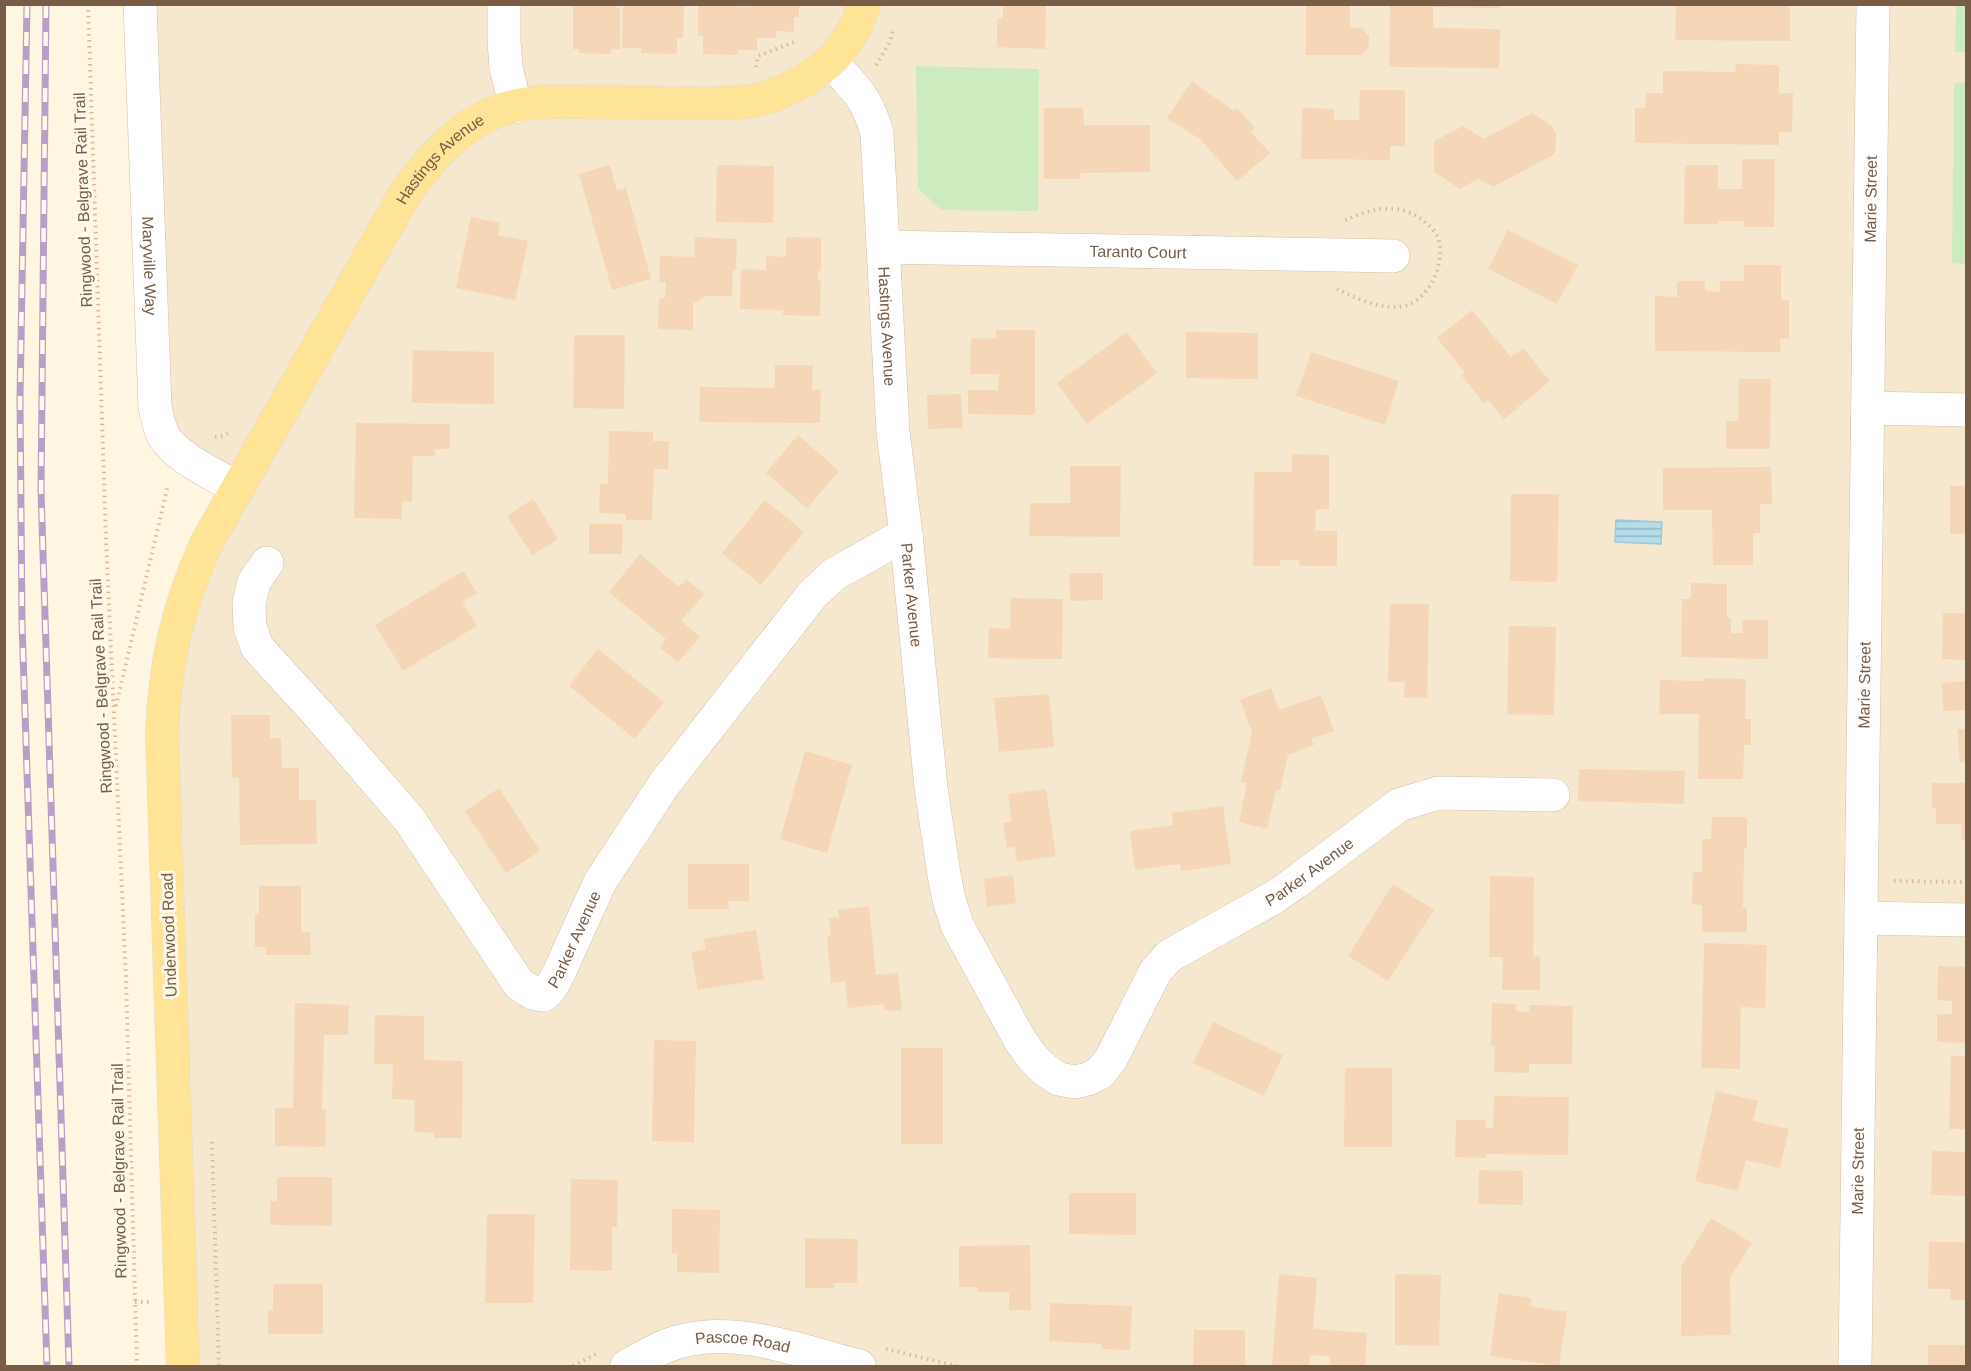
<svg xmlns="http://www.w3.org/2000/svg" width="1971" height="1371" font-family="Arial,sans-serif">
	<defs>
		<pattern id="water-rules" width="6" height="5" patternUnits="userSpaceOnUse" patternTransform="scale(1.5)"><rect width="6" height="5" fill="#b4dce9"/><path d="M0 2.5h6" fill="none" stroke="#97b6bf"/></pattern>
	</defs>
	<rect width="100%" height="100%" fill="#fef6e1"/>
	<polygon fill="#f6e8cf" points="140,5 1966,5 1966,1366 183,1366 164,695 237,488 171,445"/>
	<g fill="#ccecbf">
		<polygon points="1956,5 1966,5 1966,52 1955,52"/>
		<polygon points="916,66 1039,69 1038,211 941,210 918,188"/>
		<polygon points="1954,83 1966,83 1966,264 1952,263"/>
	</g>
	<polygon fill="url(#water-rules)" stroke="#9acadb" stroke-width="1.5" points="1616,520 1662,522 1661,544 1615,542"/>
	<g fill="#f5d6b7">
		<polygon points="616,4 616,8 620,8 620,49 611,49 611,54 579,53 579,49 573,49 573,5"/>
		<polygon points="623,4 684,4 683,38 677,38 677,54 641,53 641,48 622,48"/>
		<polygon points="698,4 750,7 750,4 799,4 799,17 794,17 794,32 776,31 776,38 749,38 757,39 757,50 738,50 737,55 703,54 703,36 698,36"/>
		<polygon points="1003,4 1046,4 1045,49 997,47 997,19 1003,19"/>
		<polygon points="1306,4 1350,4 1350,28 1361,28 1369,36 1369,47 1361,55 1306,55"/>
		<polygon points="1390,4 1500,4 1500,8 1433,7 1433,28 1500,29 1499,68 1389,67"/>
		<polygon points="1676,4 1787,4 1787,7 1790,8 1790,41 1675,40"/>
		<polygon points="1735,64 1779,65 1779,93 1793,93 1792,132 1779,132 1779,145 1635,143 1635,108 1645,108 1646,93 1663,93 1663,71 1736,72"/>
		<polygon points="1192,81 1234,111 1237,108 1255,128 1251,132 1270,153 1237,181 1201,140 1167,118"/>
		<polygon points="1360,90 1405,90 1405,146 1390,146 1390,160 1301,159 1302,108 1334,109 1334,120 1359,120"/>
		<polygon points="1044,108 1083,108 1084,125 1150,125 1150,172 1080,173 1080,179 1044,179"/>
		<polygon points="1532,113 1551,125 1556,133 1555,154 1493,187 1478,179 1460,189 1434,172 1434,141 1463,126 1484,139"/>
		<polygon points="1742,159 1775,159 1774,227 1743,227 1744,221 1718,221 1718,224 1684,224 1685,165 1718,165 1718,189 1742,189"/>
		<polygon points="610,165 617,191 626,188 651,279 612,290 579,174"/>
		<polygon points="717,165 774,166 773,223 716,222"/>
		<polygon points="471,217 500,223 498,235 528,241 515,300 456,288"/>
		<polygon points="1508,230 1578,265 1557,304 1488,269"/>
		<polygon points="695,237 737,239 736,269 733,269 732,296 705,296 697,302 693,303 693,330 658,329 659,298 665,298 666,282 659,282 660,256 694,257"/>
		<polygon points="786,237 821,238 821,271 818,271 818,281 821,281 820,316 783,315 783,310 740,309 741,269 766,270 766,256 786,257"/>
		<polygon points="1744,265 1781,265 1781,300 1789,300 1789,339 1780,339 1781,352 1655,351 1655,296 1677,297 1677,281 1705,281 1705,291 1720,292 1720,281 1744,281"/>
		<polygon points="1472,310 1511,357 1523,348 1550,381 1504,419 1488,400 1484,403 1461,375 1465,372 1437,338"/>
		<polygon points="996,330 1035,330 1035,415 968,414 968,390 998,390 999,374 970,374 971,338 996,339"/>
		<polygon points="1127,332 1157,373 1087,424 1057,383"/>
		<polygon points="1186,332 1258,333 1258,379 1186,378"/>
		<polygon points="574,335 625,335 624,409 573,408"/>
		<polygon points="413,350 494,352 494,404 412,403"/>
		<polygon points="1311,352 1399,381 1385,425 1296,396"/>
		<polygon points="775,365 813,365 812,390 821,390 820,423 699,422 700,387 775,388"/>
		<polygon points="1739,379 1771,379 1770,449 1726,449 1726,421 1738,421"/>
		<polygon points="961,394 963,428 928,429 927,395"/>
		<polygon points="356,423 450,424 450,449 435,449 435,456 413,456 412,501 402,502 402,519 354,518"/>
		<polygon points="609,431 653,432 653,441 669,441 668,469 654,469 652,520 626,520 626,514 599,513 600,484 608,484"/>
		<polygon points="798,435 839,471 807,508 766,473"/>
		<polygon points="1292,454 1329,455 1329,509 1316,509 1315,531 1337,531 1337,566 1299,566 1299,560 1280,560 1280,566 1253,566 1254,472 1292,472"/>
		<polygon points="1070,466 1121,466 1120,537 1029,536 1030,503 1070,503"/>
		<polygon points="1771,467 1772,504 1760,504 1760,533 1753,533 1753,565 1713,565 1712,510 1663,510 1663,468"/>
		<rect x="1950" y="486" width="16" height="48"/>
		<polygon points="1511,494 1559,494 1557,582 1510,581"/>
		<polygon points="533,499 558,539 532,555 507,516"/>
		<polygon points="765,500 804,532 761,585 722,553"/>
		<polygon points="589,524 623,524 622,554 589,554"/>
		<polygon points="640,554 679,587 686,579 704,594 681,621 700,637 678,662 660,648 666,639 609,592"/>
		<polygon points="463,571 477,593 462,602 477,626 403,671 375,625"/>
		<polygon points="1069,573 1103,573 1103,600 1070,601"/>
		<polygon points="1691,583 1727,584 1727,618 1731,618 1731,633 1742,633 1743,620 1768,620 1768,659 1681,657 1682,599 1691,599"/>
		<polygon points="1011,598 1063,599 1062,659 988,658 989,628 1010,629"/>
		<polygon points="1390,604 1429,604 1427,698 1404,697 1405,682 1388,682"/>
		<polygon points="1943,613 1966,613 1966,660 1942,659"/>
		<polygon points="1509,626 1556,627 1554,715 1507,714"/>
		<polygon points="598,649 664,702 635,739 569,686"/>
		<polygon points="1703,678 1746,679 1745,719 1751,719 1751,745 1744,745 1743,779 1698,779 1699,714 1659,714 1660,680 1703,681"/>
		<polygon points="1966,681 1966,710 1943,711 1942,683"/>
		<polygon points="1271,688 1279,710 1321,695 1334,731 1311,739 1314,745 1288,755 1280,791 1276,790 1267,829 1239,822 1247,783 1241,782 1252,732 1240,700"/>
		<polygon points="1049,694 1054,747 999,752 994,698"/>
		<polygon points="231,715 270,715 270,738 281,738 282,768 299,768 299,800 316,800 317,844 240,845 239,778 232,778"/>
		<polygon points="1957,729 1966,729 1966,762 1960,762"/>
		<polygon points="805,751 852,765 827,853 780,839"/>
		<polygon points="1579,769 1685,771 1684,804 1578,801"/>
		<polygon points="1932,783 1966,783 1966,840 1961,840 1961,824 1936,824 1936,808 1932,808"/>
		<polygon points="499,788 540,851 506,873 465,811"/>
		<polygon points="1046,789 1056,856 1017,862 1015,847 1007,848 1003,823 1012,821 1008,794"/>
		<polygon points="1223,806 1231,864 1181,871 1180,864 1135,870 1130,831 1173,825 1172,813"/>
		<polygon points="1712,817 1747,817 1747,848 1744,848 1743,908 1747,908 1747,932 1702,932 1702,905 1692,904 1693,871 1702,872 1702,839 1711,839"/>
		<polygon points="688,864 749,864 749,901 728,901 729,909 688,909"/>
		<polygon points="1013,875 1016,903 987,907 984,879"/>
		<polygon points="1490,876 1534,877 1533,956 1540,957 1540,990 1502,990 1503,957 1489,957"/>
		<polygon points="1393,884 1434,910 1388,981 1348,956"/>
		<polygon points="259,886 301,886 301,932 310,932 311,955 266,955 266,947 255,947 255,915 259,915"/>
		<polygon points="869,906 876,975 898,973 902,1010 885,1011 884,1004 848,1008 845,981 831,983 827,936 831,936 829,918 839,917 838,910"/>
		<polygon points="756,930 764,979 698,990 691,952 706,949 704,939"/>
		<polygon points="1704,943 1767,945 1765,1008 1741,1007 1740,1069 1701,1068"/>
		<polygon points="1938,966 1966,967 1966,1043 1937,1042 1937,1014 1952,1014 1952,1001 1937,1000"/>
		<polygon points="295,1003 349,1005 348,1035 324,1035 322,1109 326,1109 325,1147 275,1146 275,1108 293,1108"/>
		<polygon points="1492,1003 1516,1004 1516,1011 1529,1012 1529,1005 1573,1006 1572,1064 1529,1064 1529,1073 1494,1072 1495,1046 1491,1046"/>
		<polygon points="375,1015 424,1016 424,1060 463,1061 462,1138 434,1138 434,1133 414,1132 415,1100 392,1099 393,1064 374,1064"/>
		<polygon points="1213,1022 1283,1055 1264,1096 1193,1063"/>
		<polygon points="654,1040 696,1041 694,1142 652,1141"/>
		<rect x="901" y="1048" width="42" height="96"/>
		<polygon points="1951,1056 1966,1056 1966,1129 1949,1129"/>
		<polygon points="1345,1068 1392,1068 1392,1147 1344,1147"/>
		<polygon points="1716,1091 1758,1101 1753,1121 1789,1129 1780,1168 1746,1160 1738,1191 1695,1181"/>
		<polygon points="1494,1096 1569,1097 1568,1155 1486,1154 1486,1158 1455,1157 1456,1120 1485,1120 1486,1128 1493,1128"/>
		<polygon points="1932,1151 1966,1152 1966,1196 1931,1195"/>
		<polygon points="1479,1170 1523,1171 1523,1205 1478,1204"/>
		<polygon points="277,1177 332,1177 332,1226 270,1225 270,1201 277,1201"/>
		<polygon points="571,1179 618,1180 617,1227 612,1227 612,1271 570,1270"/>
		<polygon points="1069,1193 1136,1193 1136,1235 1069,1234"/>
		<polygon points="672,1209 720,1210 719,1273 677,1272 677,1253 672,1253"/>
		<polygon points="487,1214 535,1214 533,1303 485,1303"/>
		<polygon points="1711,1218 1752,1243 1730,1278 1731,1335 1681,1336 1681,1267"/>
		<polygon points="805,1238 858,1239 857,1283 834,1283 834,1288 805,1288"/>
		<polygon points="1929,1242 1966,1242 1966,1300 1950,1300 1950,1289 1928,1289"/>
		<polygon points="1030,1245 1031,1310 1009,1310 1009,1292 977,1292 977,1287 959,1287 959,1246"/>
		<polygon points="1279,1274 1317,1278 1313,1329 1367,1333 1365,1366 1330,1366 1330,1356 1310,1355 1309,1366 1272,1366"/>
		<polygon points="1395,1274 1441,1275 1439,1346 1395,1345"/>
		<polygon points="273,1284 323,1284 323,1334 268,1334 268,1310 273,1310"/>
		<polygon points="1499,1293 1531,1298 1530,1306 1567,1312 1559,1366 1490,1356"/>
		<polygon points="1050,1303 1132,1306 1130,1350 1102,1349 1102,1344 1049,1341"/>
		<polygon points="1194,1330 1245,1330 1245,1366 1193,1366"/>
		<rect x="1928" y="1345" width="38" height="21"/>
	</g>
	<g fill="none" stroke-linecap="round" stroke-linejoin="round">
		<g stroke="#d2c0aa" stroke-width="34">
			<g id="minor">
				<path id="s1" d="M140 4 155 407C157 417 159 426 163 435 176 458 214 474 237 488"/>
				<polyline points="504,4 504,41 506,68 516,107"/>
				<path id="s2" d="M830 62C855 87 867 98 877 133L893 432 906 534 931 788 944 874 949 900 958 927 1020 1040 1032 1057 1045 1070 1059 1079 1075 1082 1088 1079 1100 1073 1111 1059 1155 972 1169 956 1273 898 1296 882 1399 805 1438 793 1553 795"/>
				<path id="s3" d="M883 247 1393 256"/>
				<polyline points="1869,408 1966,410"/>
				<path id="s4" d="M267 563 254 582 249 604 250 627 257 647 319 715 409 819 519 984 533 993 543 995 549 990 557 977 600 882 665 783 812 595 833 575 906 534"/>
				<polyline points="1861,918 1966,920"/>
				<path id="s5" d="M627 1366C645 1357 662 1345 682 1341 740 1326 803 1352 859 1366"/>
				<path id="s6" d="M1855 1366 1873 4"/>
			</g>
		</g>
		<g stroke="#e1dbd6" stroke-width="34">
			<g id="major">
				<path id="s7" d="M183 1366 162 733C165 662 177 610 206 544L406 192C429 160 456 129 493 113 521 101 553 101 583 102 617 102 650 103 684 103 708 103 733 105 757 100 779 95 800 84 818 71 840 55 857 31 864 4"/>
			</g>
		</g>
		<g stroke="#dab99a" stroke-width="4" stroke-dasharray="1.5 4.5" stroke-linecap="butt">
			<polyline points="88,4 106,539 126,979 137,1366"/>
			<polyline points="876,65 890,42 893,29"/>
			<polyline points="756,67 758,56 794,42"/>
			<path d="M1337 289C1356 298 1376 308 1398 307 1427 305 1445 267 1439 240 1437 233 1430 226 1425 222 1401 201 1369 208 1344 221"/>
			<polyline points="215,437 223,436 230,432"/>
			<polyline points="116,706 168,485"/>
			<polyline points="1894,881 1966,882"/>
			<polyline points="212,1142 219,1366"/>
			<polyline points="135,1302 149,1302"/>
			<polyline points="886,1349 957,1366"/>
			<polyline points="573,1366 596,1354"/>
		</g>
		<use href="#minor" stroke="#fff" stroke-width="33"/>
		<use href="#major" stroke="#ffe397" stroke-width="33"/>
		<g stroke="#b99fc8" stroke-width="7">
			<g id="rail">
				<polyline points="27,4 20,399 22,623 47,1366"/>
				<polyline points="46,4 41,490 69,1366"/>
			</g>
		</g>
		<use href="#rail" stroke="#fff9e9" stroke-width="4.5" stroke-dasharray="14" stroke-linecap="butt"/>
	</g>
	<g text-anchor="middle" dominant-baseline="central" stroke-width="6" stroke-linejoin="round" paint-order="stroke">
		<g font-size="16" fill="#775c46" stroke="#fff9e9">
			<text stroke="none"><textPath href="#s7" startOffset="1281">Hastings Avenue</textPath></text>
			<text transform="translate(83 200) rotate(-92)">Ringwood - Belgrave Rail Trail</text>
			<text stroke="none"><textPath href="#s6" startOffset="1167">Marie Street</textPath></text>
			<text stroke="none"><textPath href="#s3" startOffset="255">Taranto Court</textPath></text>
			<text stroke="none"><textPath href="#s1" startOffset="262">Maryville Way</textPath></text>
			<text stroke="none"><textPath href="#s2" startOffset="280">Hastings Avenue</textPath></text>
			<text stroke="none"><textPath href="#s2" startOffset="550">Parker Avenue</textPath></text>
			<text transform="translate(101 686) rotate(-93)">Ringwood - Belgrave Rail Trail</text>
			<text stroke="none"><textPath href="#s6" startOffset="681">Marie Street</textPath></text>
			<text stroke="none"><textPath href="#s2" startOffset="1414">Parker Avenue</textPath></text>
			<text transform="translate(169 935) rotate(-92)">Underwood Road</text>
			<text stroke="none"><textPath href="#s4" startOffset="609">Parker Avenue</textPath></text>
			<text transform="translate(119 1171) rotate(-91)">Ringwood - Belgrave Rail Trail</text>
			<text stroke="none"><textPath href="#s6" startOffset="195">Marie Street</textPath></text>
			<text stroke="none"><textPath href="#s5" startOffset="122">Pascoe Road</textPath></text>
		</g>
	</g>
	<rect width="1971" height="1371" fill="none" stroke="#775c46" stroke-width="12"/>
</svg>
